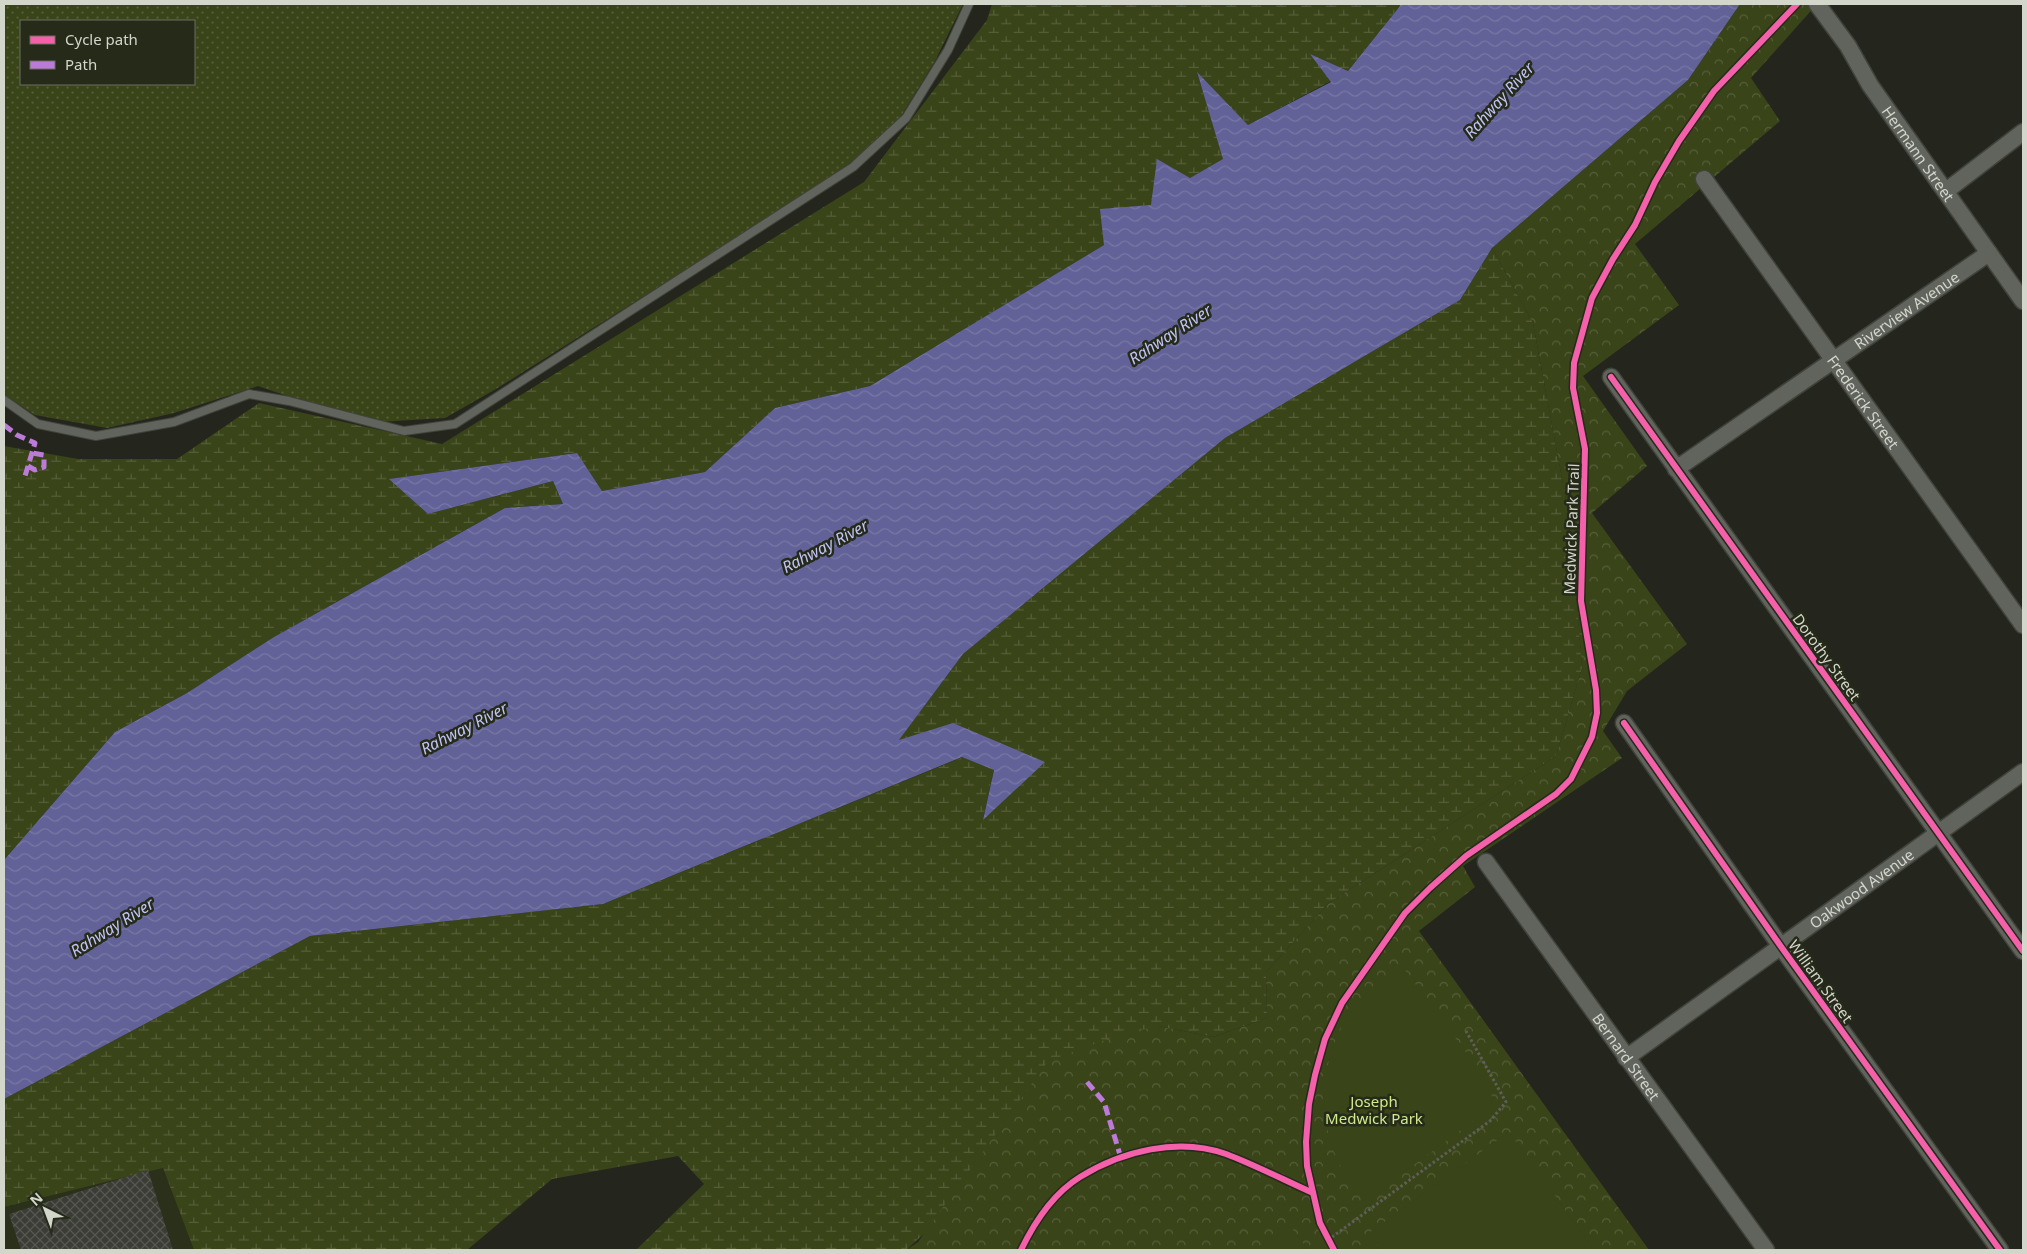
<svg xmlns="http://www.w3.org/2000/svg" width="2027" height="1254" font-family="'Noto Sans',sans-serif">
	<defs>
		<pattern id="grass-dots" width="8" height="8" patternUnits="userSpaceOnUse" patternTransform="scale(1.25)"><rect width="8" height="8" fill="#3a4419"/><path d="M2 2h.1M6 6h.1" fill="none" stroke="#565e39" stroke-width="1.8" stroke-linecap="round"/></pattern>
		<pattern id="wetland-marsh" width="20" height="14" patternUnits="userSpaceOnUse" patternTransform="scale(1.25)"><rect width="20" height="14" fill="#3a4419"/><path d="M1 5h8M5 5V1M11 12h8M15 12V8" fill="none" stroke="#565e39"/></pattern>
		<pattern id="park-crowns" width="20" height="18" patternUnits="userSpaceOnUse" patternTransform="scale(1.25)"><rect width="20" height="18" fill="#3a4419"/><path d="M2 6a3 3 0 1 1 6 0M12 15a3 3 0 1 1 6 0" fill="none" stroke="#565e39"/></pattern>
		<pattern id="water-waves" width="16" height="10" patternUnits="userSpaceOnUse" patternTransform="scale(1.25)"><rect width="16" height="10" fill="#626298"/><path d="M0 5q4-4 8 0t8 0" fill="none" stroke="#7878a5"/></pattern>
		<pattern id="building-cross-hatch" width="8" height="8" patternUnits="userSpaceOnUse" patternTransform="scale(1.25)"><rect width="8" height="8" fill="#3a3c35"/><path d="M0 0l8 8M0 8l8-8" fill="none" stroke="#565751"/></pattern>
	</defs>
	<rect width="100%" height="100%" fill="#24261d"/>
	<polygon fill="#2b301a" points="163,1168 194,1250 4,1250 4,1207"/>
	<path fill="url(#grass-dots)" fill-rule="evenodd" d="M4 4H963L935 61 895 126 832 178 496 389 445 418 378 422 325 409 258 386 174 413 107 428 35 415 4 395ZM21 21H194V84H21Z"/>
	<g fill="url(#wetland-marsh)">
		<polygon points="992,4 1399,4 1400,6 1348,71 1311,55 1331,81 1248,125 1197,73 1224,159 1190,178 1151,205 1104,245 870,386 775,408 705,472 602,491 576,453 390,479 428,514 553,481 563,504 505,508 274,637 187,693 115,732 4,860 4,446 78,459 177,459 259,403 442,444 864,182 987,20"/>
		<polygon points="1492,248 1533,323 1571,527 1582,668 1556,756 1329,903 1266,972 1267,1018 1213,1037 1158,1026 906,1250 636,1250 704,1184 678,1156 552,1179 467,1250 194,1250 163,1168 4,1207 4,1099 310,936 603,904 963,757 994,769 983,819 1044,762 898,741 963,654 1225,438 1460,300"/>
	</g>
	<polygon fill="url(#park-crowns)" points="1740,4 1817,4 1751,78 1780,121 1635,244 1679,305 1583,376 1647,466 1592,513 1687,644 1627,691 1603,731 1622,758 1463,866 1475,887 1419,931 1649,1250 906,1250 918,1242 1048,1061 1119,1035 1158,1026 1213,1037 1267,1018 1266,972 1329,903 1556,756 1582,668 1571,527 1533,323 1492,248 1688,80"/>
	<g fill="#3a4419">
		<path d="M1402 966 1487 1081C1496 1098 1492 1115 1473 1121L1365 1201C1355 1189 1346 1177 1339 1163 1313 1108 1322 1041 1364 996 1375 984 1389 975 1402 966Z"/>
		<polygon points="1509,1132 1594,1250 1381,1250 1369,1233"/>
		<polygon points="1290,1226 1308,1250 1256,1250"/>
	</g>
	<polygon fill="url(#water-waves)" points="1399,4 1740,4 1688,80 1492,248 1460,300 1225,438 963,654 899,740 953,723 1045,762 983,820 994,770 962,757 603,904 310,936 4,1099 4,860 115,732 187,693 274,637 505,508 563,504 553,481 428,514 389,479 577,453 602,491 705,472 775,408 870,386 1104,245 1100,209 1151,205 1157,159 1190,178 1223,159 1197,72 1248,125 1331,82 1310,54 1348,71 1400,6"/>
	<polygon fill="url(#building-cross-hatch)" points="148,1170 173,1250 21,1250 9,1214"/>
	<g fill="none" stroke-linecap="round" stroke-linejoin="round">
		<g stroke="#40433b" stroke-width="10">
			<polyline id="lane" points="4,400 38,424 96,436 174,422 249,394 289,401 404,431 455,424 853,167 906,118 948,50 969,4"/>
		</g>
		<g stroke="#40433b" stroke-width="19">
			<g id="street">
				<path id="s1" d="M1817 4 1848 46 1870 85 2023 301"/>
				<path id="s2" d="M1704 179 2023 625"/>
				<polyline points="1946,191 2023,132"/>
				<polyline points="1611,377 2023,951"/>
				<path id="s3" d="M1676 469 1989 253"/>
				<polyline points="1624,723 1782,948 2000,1250"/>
				<path id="s4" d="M1486 862 1766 1250"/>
				<path id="s5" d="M1626 1058 2023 772"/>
			</g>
		</g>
		<polyline stroke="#5d5f58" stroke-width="3" stroke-dasharray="2.5 2.5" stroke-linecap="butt" points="1328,1240 1490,1121 1506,1102 1466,1031"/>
		<use href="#lane" stroke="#61635d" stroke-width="8"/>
		<use href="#street" stroke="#61635d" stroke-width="16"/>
		<g stroke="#bd7bd9" stroke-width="5" stroke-dasharray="10 5" stroke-linecap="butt">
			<polyline points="4,425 17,435 35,443 25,476"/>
			<polyline points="28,466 35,470 44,467 44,455 32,453"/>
			<polyline points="1087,1082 1104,1102 1121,1158"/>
		</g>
		<g stroke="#252a19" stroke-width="9">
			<g id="cycleway">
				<polyline points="1611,377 2023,951"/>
				<polyline points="1624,723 1782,948 2000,1250"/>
				<path d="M1021 1250C1034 1223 1054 1193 1080 1177 1122 1151 1178 1137 1226 1154 1255 1165 1284 1180 1313 1193"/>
				<polyline points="1334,1250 1320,1223 1307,1166 1306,1142 1309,1104 1315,1075 1325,1039 1342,1003 1405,913 1430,888 1466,856 1556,794 1571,779 1592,737 1597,713 1596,690 1581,601 1585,449 1573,388 1574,363 1592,298 1613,259 1635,225 1655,182 1679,141 1714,91 1797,4"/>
			</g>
		</g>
		<use href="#cycleway" stroke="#f560ab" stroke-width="6"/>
	</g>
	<g text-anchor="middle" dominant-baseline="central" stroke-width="5" stroke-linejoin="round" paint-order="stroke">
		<g font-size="15" fill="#d3d6cb" stroke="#252a19">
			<text stroke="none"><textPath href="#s1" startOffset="181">Hermann Street</textPath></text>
			<text stroke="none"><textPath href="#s3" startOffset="280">Riverview Avenue</textPath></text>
			<text stroke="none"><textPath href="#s2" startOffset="274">Frederick Street</textPath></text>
			<text transform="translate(1571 529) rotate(-88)">Medwick Park Trail</text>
			<text transform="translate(1827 657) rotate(54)">Dorothy Street</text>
			<text stroke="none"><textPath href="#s5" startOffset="290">Oakwood Avenue</textPath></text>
			<text transform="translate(1821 981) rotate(54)">William Street</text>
			<text stroke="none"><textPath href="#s4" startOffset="240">Bernard Street</textPath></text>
		</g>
		<g font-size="15" fill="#d0ea8a" stroke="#252a19">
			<text x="1374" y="1101">Joseph<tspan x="1374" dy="17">Medwick Park</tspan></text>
		</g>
		<g font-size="16" font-style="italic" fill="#c2c4f9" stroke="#252a19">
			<text transform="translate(1499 100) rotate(-48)">Rahway River</text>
			<text transform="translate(1170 334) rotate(-33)">Rahway River</text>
			<text transform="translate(825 546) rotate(-28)">Rahway River</text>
			<text transform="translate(464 728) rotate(-27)">Rahway River</text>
			<text transform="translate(112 927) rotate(-32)">Rahway River</text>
		</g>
	</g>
	<rect width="2027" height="1254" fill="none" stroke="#d3d6cb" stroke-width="10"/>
	<rect x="20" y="20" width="175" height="65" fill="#252a19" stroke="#6b6f60"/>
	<rect x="30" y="36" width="25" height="8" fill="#f560ab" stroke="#6b6f60"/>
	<text x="65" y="45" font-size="15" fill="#d3d6cb">Cycle path</text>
	<rect x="30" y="61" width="25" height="8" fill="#bd7bd9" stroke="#6b6f60"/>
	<text x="65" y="70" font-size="15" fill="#d3d6cb">Path</text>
	<g transform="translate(45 1209) rotate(318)" stroke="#252a19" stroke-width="4" paint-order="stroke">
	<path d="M0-4L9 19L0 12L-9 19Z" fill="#d3d6cb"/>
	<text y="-8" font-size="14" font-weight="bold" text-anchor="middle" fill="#d3d6cb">N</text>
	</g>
</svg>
